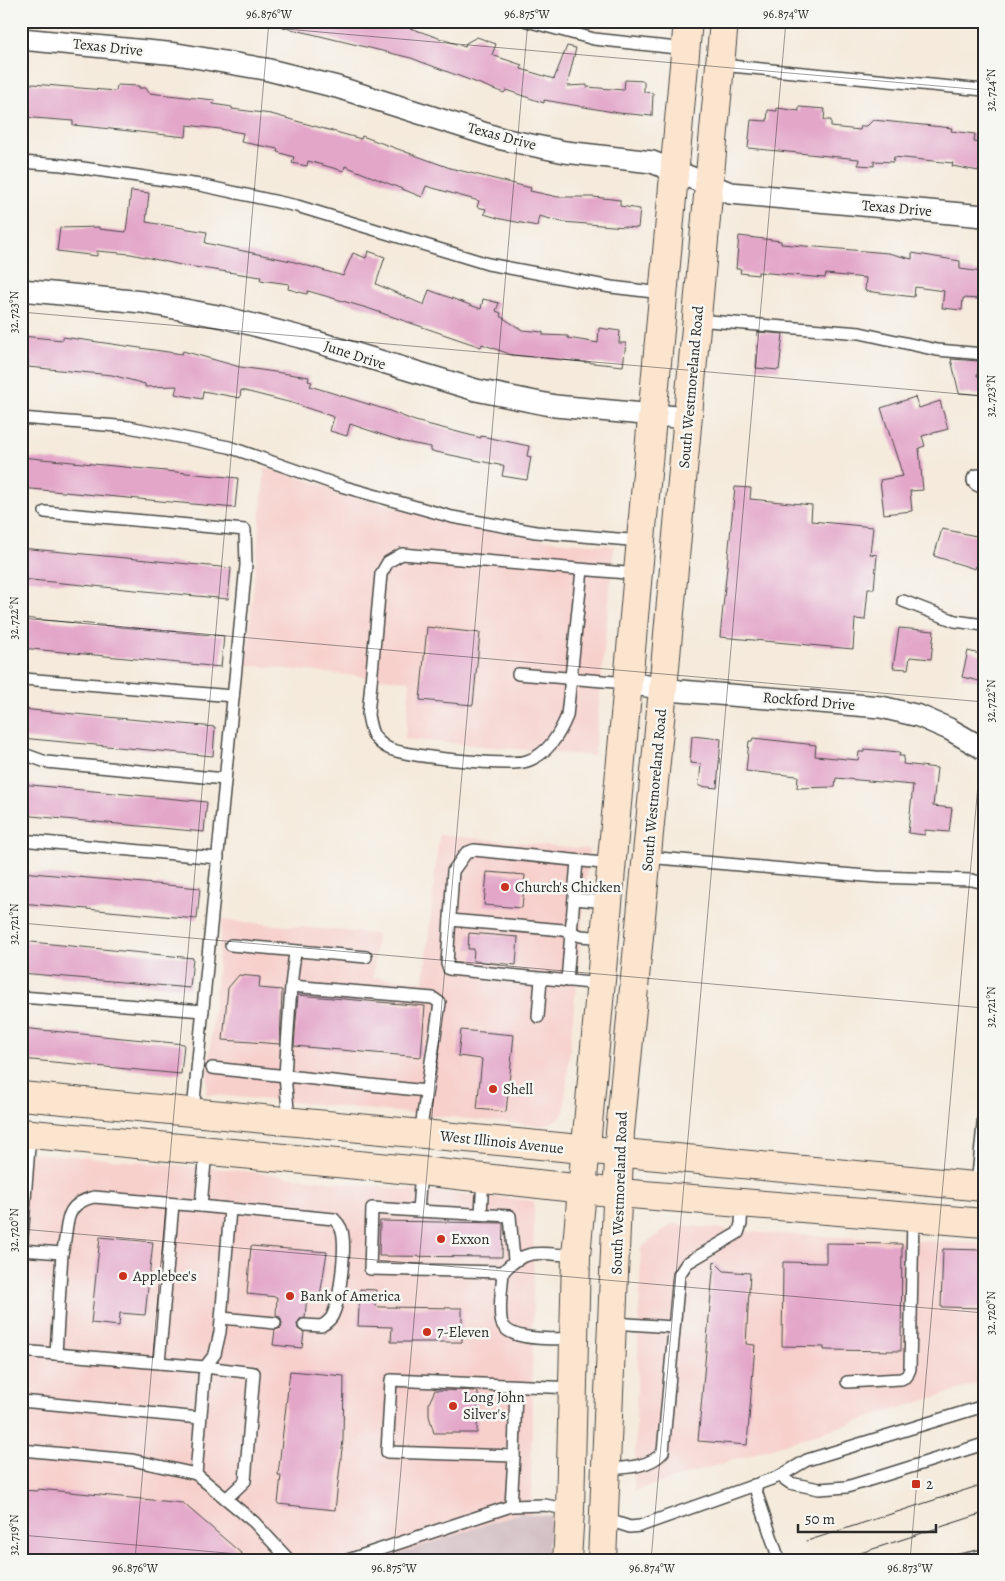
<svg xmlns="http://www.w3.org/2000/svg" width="1005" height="1581" font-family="Alegreya,serif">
	<rect width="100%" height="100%" fill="#f6f6f2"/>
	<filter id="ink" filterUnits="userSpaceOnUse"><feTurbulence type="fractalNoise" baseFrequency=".02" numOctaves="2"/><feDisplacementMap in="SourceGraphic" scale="10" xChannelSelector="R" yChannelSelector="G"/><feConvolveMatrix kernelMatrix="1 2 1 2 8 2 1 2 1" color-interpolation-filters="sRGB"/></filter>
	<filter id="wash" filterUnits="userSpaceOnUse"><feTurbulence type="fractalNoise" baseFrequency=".0096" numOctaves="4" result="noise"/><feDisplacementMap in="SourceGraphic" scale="20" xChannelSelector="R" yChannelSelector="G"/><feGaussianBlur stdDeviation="1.12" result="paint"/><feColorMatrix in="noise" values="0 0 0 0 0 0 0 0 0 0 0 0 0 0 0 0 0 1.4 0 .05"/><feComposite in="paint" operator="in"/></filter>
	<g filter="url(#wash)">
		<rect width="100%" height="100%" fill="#f5eadb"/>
		<g fill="#f7d0cc">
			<polygon points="265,467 376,502 473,528 555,541 614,546 594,756 405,739 410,681 246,665"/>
			<polygon points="439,835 589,849 564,1111 560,1118 544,1126 206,1094 222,920 377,934 373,977 424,982"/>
			<polygon points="21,1152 235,1170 358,1185 534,1201 531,1514 520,1513 380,1560 21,1560"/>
			<polygon points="672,1224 763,1233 984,1244 984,1382 634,1491 641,1248"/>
		</g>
		<polygon fill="#d2bec3" points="520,1513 551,1516 547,1560 380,1560"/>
		<g id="blocks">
			<g fill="#e3a6c9">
				<polygon points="283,21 409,21 407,27 465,47 466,43 477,37 496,44 492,55 522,65 521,69 554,79 567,46 576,48 567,86 587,85 587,87 624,90 625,80 644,81 644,92 653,93 652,116 619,113 544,100 544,103 506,90 504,93 411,58 283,27"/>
				<polygon points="21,83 116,91 117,85 139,86 139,88 146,88 149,93 214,100 213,104 232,107 232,109 271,114 361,139 362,136 450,168 531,188 530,191 558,197 594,197 620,200 620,206 640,209 638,228 562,222 539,216 537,226 501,219 484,214 486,209 477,207 479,201 426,186 422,197 345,166 344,171 308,161 307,166 292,163 294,157 277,152 278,149 241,142 243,133 220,129 187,125 186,137 73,125 73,121 21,117"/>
				<polygon points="799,107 825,109 824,120 831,120 831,127 860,130 861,126 867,126 873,120 952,128 951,131 975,134 974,142 984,143 984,172 952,166 953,163 894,157 893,162 874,161 874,166 858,165 859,159 748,148 751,120 767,121 768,110 777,111 777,108 799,111"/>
				<polygon points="131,191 149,193 146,222 207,232 205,243 291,261 343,276 353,253 366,258 368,251 385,257 376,284 424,305 429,290 481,309 483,299 499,303 496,311 501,313 500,316 522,330 543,332 543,335 568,336 568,338 598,343 599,328 620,331 619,343 626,343 623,366 512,355 482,344 481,347 367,308 308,291 307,294 288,289 289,284 260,280 261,277 181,265 131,254 97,251 97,256 57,251 60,228 99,227 99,229 126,232"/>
				<polygon points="739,236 781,241 781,244 888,253 912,259 912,253 960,261 960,269 982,272 980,299 963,298 962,310 942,308 944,291 915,287 914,297 865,291 866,278 826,274 825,278 758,272 758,275 740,273 741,269 736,269"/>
				<polygon points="758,332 783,334 779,370 756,368"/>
				<polygon points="21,336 63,340 63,337 182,354 183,351 240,367 309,377 308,381 312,382 310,386 387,410 415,421 481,438 481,436 529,446 527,456 531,457 527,480 502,476 504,466 431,451 431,447 404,442 350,424 347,436 330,431 334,417 292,403 241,390 240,398 203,391 202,399 175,394 177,386 145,387 145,384 112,375 28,367 28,360 21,360"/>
				<polygon points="951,359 979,361 977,376 984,377 984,395 959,393"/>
				<polygon points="915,397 919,408 940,401 948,429 922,436 925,446 919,448 923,490 910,491 912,511 884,514 880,480 903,476 881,408"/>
				<polygon points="21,457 238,478 235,508 21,488"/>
				<polygon points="735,487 751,488 750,499 812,505 811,521 873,527 870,554 877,555 874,589 868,589 865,620 855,619 853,649 720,637"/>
				<polygon points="942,529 981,537 979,541 984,542 975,569 934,556"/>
				<polygon points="21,548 231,568 228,599 21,579"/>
				<polygon points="21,618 224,636 221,667 21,648"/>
				<polygon points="427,627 480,633 473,705 420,700"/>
				<polygon points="899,628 934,631 931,659 910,657 908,669 893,668"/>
				<polygon points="968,651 984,655 984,682 962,677"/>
				<polygon points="21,709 215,727 213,756 21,738"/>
				<polygon points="692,736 721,739 717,788 699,786 701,764 690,763"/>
				<polygon points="753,738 816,745 815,756 858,760 859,752 864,752 864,749 900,752 899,756 904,756 903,764 937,768 933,806 952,808 949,832 925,830 925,835 908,833 913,785 836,778 835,787 797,788 798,776 746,771 749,741 752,741"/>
				<polygon points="21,784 207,802 204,832 21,815"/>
				<polygon points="21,872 200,888 197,919 21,903"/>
				<polygon points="487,872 525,875 522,908 484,905"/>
				<polygon points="469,933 518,937 516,965 473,961 474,949 468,949"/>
				<polygon points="21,941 193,958 190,988 21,973"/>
				<polygon points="239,975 260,977 259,988 282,990 280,1044 223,1040 228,988"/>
				<polygon points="298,995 425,1006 421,1057 294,1046"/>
				<polygon points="21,1028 184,1044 181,1074 21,1059"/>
				<polygon points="461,1030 514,1035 506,1112 477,1109 482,1059 458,1056"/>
				<polygon points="380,1221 503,1223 502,1257 379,1256"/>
				<polygon points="100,1237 153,1242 145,1315 120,1313 119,1326 91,1323"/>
				<polygon points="826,1243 902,1244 901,1351 824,1350 824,1347 782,1346 783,1262 826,1263"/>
				<polygon points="251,1246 327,1252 320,1296 307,1295 305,1318 300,1319 297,1324 298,1329 304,1332 302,1348 273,1345 275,1330 281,1328 282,1323 280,1317 276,1316 277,1297 247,1294"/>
				<polygon points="943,1249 984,1250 984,1308 941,1307"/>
				<polygon points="714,1261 724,1271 750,1273 746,1344 755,1345 747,1445 698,1441"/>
				<polygon points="360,1289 376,1290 375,1306 380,1307 462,1308 462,1342 391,1342 392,1327 358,1326"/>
				<polygon points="290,1371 344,1376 343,1440 335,1510 278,1504 281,1475 278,1475"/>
				<polygon points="435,1390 478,1391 477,1433 434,1433 429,1416 429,1403"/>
				<polygon points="38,1489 183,1503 249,1560 21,1560 21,1490 38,1491"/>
			</g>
		</g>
	</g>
	<g filter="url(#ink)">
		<use href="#blocks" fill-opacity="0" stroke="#494845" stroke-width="1"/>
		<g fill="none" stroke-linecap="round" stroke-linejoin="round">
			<g stroke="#494845" stroke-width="14">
				<g id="service">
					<polyline points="527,21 594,39 686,49"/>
					<polyline points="720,65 984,90"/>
					<polyline points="21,162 62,165 200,185 297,206 488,264 611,287 662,293"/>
					<polyline points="696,320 860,333 937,350 984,354"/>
					<polyline points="21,418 129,427 229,447 341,486 452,517 536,532 641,541"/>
					<polyline points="45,512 245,530 246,565 193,1111"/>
					<path d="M582 570 567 716C559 735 548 754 527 761 510 767 401 757 386 747 372 738 371 731 368 715L381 574 388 562 402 554 638 574"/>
					<polyline points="903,601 955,621 984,625"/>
					<polyline points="518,674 627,683"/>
					<polyline points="24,679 233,696"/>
					<polyline points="21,753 46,762 225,779"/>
					<polyline points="21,840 218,858"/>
					<polyline points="647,857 877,877 972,880 984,883"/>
					<polyline points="574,899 608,902"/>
					<polyline points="450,920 563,930 581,936 605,938"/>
					<polyline points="231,945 366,957"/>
					<polyline points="567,981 577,861"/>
					<polyline points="601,984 449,969 447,964 453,871 466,853 474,850 612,864"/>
					<polyline points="291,986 295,952"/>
					<polyline points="21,997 203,1011"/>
					<polyline points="538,1017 541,979"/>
					<polyline points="212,1068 426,1091"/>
					<polyline points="289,1121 285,1075 291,986 433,998 440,1003 420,1134"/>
					<path d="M421 1171 418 1211 372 1208 370 1269 503 1272C526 1246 544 1254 576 1256"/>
					<polyline points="977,1186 984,1115"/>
					<polyline points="201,1206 230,1209 220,1332 215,1354 205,1367 254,1373 245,1481 226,1499"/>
					<path d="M230 1209 334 1219C339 1224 343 1230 343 1237 345 1252 340 1298 334 1312 332 1319 327 1323 321 1326L304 1325"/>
					<polyline points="418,1211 510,1216 514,1260"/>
					<polyline points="481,1214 483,1178"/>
					<path d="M21 1250 62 1253C70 1228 60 1205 94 1197L201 1206 206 1151"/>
					<polyline points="21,1251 30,1134"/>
					<path d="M503 1272C502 1287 499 1304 501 1319 503 1343 556 1338 574 1339"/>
					<polyline points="222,1318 275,1323"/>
					<polyline points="613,1323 673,1327"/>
					<polyline points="21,1351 205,1367 196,1474"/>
					<polyline points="56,1354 62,1253"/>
					<polyline points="159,1363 173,1204"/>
					<polyline points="847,1382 901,1379 907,1376 910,1369 913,1217"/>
					<polyline points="21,1401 200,1418"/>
					<polyline points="21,1450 132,1460 196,1474 254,1522 289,1560"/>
					<polyline points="514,1456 516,1386"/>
					<path d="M607 1469C625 1468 651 1467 663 1452L679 1275 687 1263 738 1233 741 1224 742 1203"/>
					<polyline points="780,1476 790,1483 819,1489 847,1487 984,1444"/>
					<polyline points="754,1485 779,1560"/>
					<polyline points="511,1506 514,1456 387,1452 391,1380 573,1388"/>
					<polyline points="605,1519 630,1527 640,1526 780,1476 807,1460 984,1406"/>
					<polyline points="348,1560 511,1506 545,1505 570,1510"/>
					<polyline points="961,1560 984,1555"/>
				</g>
			</g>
			<g stroke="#494845" stroke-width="24">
				<g id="minor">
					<polyline points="21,39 177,54 265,69 337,87 502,139 565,152 652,162 730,193 984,216"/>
					<polyline points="21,290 142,302 223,317 300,337 476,390 555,406 688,418"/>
					<polyline points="978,480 984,483"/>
					<polyline points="627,683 680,691 881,707 919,716 949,729 984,749"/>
				</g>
			</g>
			<g stroke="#494845" stroke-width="30">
				<g id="secondary">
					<polyline points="21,1096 984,1187"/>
					<polyline points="21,1133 421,1171 619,1193 984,1223"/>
					<polyline points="567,1560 570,1510 576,1256 688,21"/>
					<polyline points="602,1560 620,1132 663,689 724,21"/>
				</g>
			</g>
			<use href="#service" stroke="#fff" stroke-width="11"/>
			<use href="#minor" stroke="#fff" stroke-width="21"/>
			<use href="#secondary" stroke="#fbe5cf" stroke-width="28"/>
			<g stroke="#2b2b2b" stroke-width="1">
				<polyline points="807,1541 984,1484"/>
				<polyline points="839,1560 984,1513"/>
			</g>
		</g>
	</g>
	<path fill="none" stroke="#2b2b2b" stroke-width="1" stroke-opacity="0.45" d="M194 21 984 90M21 312 984 396M21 618 984 702M21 923 984 1008M21 1229 984 1313M21 1535 306 1560M135 1560 269 21M393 1560 528 21M651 1560 786 21M910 1560 984 716"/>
	<g fill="#c8321e" stroke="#f6f6f2" stroke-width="2">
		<circle cx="505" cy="887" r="5"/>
		<circle cx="493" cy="1089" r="5"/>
		<circle cx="441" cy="1239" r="5"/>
		<circle cx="123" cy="1276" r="5"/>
		<circle cx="290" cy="1296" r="5"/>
		<circle cx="427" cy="1332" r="5"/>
		<circle cx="453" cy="1406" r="5"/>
		<rect x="911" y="1479" width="10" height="10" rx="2.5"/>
	</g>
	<g text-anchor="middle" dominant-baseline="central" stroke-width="5" stroke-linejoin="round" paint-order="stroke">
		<g font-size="15" fill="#2b2b2b" stroke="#f6f6f2">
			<text transform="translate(108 47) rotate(6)">Texas Drive</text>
			<text transform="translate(502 136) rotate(15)">Texas Drive</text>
			<text transform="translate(897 208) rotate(5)">Texas Drive</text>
			<text transform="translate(355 355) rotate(18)">June Drive</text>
			<text transform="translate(691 387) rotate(-85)">South Westmoreland Road</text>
			<text transform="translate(809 701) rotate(5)">Rockford Drive</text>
			<text transform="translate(654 790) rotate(-85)">South Westmoreland Road</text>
			<text transform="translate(502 1142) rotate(6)">West Illinois Avenue</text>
			<text transform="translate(619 1193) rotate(-88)">South Westmoreland Road</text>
		</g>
		<g font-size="15" fill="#2b2b2b" stroke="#f6f6f2" text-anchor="start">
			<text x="515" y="887">Church's Chicken</text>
			<text x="503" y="1089">Shell</text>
			<text x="451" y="1239">Exxon</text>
			<text x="133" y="1276">Applebee's</text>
			<text x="300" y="1296">Bank of America</text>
			<text x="437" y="1332">7-Eleven</text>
			<text x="463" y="1397">Long John<tspan x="463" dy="17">Silver's</tspan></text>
			<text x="926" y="1484">2</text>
		</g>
	</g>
	<rect width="1005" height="1581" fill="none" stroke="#f6f6f2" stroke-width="55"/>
	<path d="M798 1524v8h138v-8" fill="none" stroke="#2b2b2b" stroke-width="2.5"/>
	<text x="805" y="1524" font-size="15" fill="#2b2b2b" stroke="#f6f6f2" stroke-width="4" paint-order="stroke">50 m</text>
	<rect x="28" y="28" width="950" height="1526" fill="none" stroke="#2b2b2b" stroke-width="2"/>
	<g font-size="12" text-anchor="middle" fill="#2b2b2b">
		<text x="269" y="18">96.876°W</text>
		<text x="527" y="18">96.875°W</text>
		<text x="786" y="18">96.874°W</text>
		<text transform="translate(991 90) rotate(-90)" y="4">32.724°N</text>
		<text transform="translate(14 312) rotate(-90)" y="4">32.723°N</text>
		<text transform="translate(991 396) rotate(-90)" y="4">32.723°N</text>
		<text transform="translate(14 618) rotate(-90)" y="4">32.722°N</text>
		<text transform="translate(991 701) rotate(-90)" y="4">32.722°N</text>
		<text transform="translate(14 924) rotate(-90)" y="4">32.721°N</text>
		<text transform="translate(991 1007) rotate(-90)" y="4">32.721°N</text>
		<text transform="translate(14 1230) rotate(-90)" y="4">32.720°N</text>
		<text transform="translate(991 1313) rotate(-90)" y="4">32.720°N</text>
		<text transform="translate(14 1535) rotate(-90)" y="4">32.719°N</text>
		<text x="135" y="1572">96.876°W</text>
		<text x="394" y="1572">96.875°W</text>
		<text x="652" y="1572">96.874°W</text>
		<text x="910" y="1572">96.873°W</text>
	</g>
</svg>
